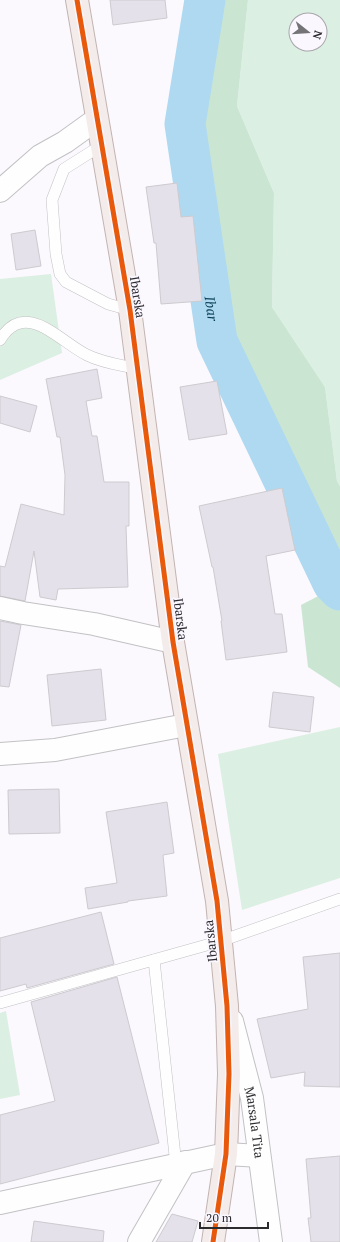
<svg xmlns="http://www.w3.org/2000/svg" width="340" height="1242" font-family="'PT Serif',serif">
	<rect width="100%" height="100%" fill="#fbf9fd"/>
	<g fill="#dcefe3" fill-rule="evenodd">
		<path d="M248 0H340V486L337 481 325 387 272 307 274 193 237 106ZM296 20H320V44H296Z"/>
		<polygon points="51,274 62,353 0,380 0,279"/>
		<polygon points="340,727 340,878 242,910 218,754"/>
		<polygon points="6,1011 20,1095 0,1099 0,1013"/>
	</g>
	<g fill="#cae6d3">
		<polygon points="218,0 248,0 237,106 274,193 272,307 325,387 337,481 340,486 340,578 227,341 200,127"/>
		<polygon points="326,592 340,606 340,688 308,667 301,605"/>
	</g>
	<g fill="none" stroke-linecap="round" stroke-linejoin="round">
		<path stroke="#afd9f1" stroke-width="41" id="s1" d="M205 0 185 124 217 341 333 583 340 590"/>
	</g>
	<g fill="#e5e1ea" stroke="#cdcbcf">
		<polygon points="110,0 165,0 167,18 113,25"/>
		<polygon points="177,183 181,217 193,216 202,301 161,304 156,243 154,243 146,187"/>
		<polygon points="35,230 41,266 16,270 11,234"/>
		<polygon points="97,369 102,398 86,401 92,436 97,436 104,482 129,482 129,526 126,526 128,587 58,589 56,600 40,597 34,551 25,601 0,596 0,566 5,567 21,504 64,515 65,475 60,437 57,437 46,379"/>
		<polygon points="217,381 227,434 189,440 180,387"/>
		<polygon points="0,396 37,406 30,432 0,423"/>
		<polygon points="282,488 295,550 266,556 275,614 282,614 287,652 226,660 221,621 222,621 213,567 212,567 199,506"/>
		<polygon points="0,621 21,625 9,687 0,686"/>
		<polygon points="101,669 106,720 52,726 47,675"/>
		<polygon points="273,692 314,697 310,732 269,727"/>
		<polygon points="59,789 60,833 9,834 8,790"/>
		<polygon points="167,802 174,853 163,855 167,896 128,901 128,902 88,909 85,888 117,883 106,812"/>
		<polygon points="101,912 114,964 27,988 26,984 0,991 0,938"/>
		<polygon points="340,953 340,1087 304,1086 305,1072 271,1078 257,1019 308,1009 303,957"/>
		<polygon points="117,977 159,1143 0,1184 0,1115 55,1101 31,1002"/>
		<polygon points="340,1156 340,1242 311,1242 308,1218 311,1218 306,1159"/>
		<polygon points="172,1214 198,1221 192,1242 156,1242"/>
		<polygon points="34,1221 104,1231 103,1242 31,1242"/>
	</g>
	<g fill="none" stroke-linecap="round" stroke-linejoin="round">
		<g stroke="#c2c1c4" stroke-width="12">
			<g id="service">
				<polyline points="102,145 64,169 52,200 56,254 60,274 66,282 108,304 130,310"/>
				<path d="M0 340C25 298 60 342 87 355 103 363 121 365 138 369"/>
				<polyline points="154,960 176,1165"/>
				<polyline points="0,1003 221,941 340,899"/>
			</g>
		</g>
		<g stroke="#c2c1c4" stroke-width="24">
			<g id="minor">
				<polyline points="0,191 40,156 65,142 97,119"/>
				<polyline points="0,608 23,613 94,624 173,642"/>
				<polyline points="0,754 55,750 186,725"/>
				<polyline points="0,1203 226,1154 259,1156"/>
				<polyline points="139,1242 185,1162"/>
			</g>
		</g>
		<g stroke="#c2c1c4" stroke-width="24">
			<g id="tertiary">
				<path id="s2" d="M232 1021 252 1098 271 1242"/>
			</g>
		</g>
		<g stroke="#c2b4b2" stroke-width="24">
			<polyline id="primary" points="77,0 130,310 173,642 217,901 227,1006 229,1074 226,1154 213,1242"/>
		</g>
		<use href="#service" stroke="#fefeff" stroke-width="11"/>
		<use href="#minor" stroke="#fefeff" stroke-width="22"/>
		<use href="#tertiary" stroke="#fefeff" stroke-width="22"/>
		<use href="#primary" stroke="#f4ecea" stroke-width="22"/>
		<g stroke="#faf7ff" stroke-width="8">
			<polyline id="cycleway" points="77,0 130,310 173,642 217,901 227,1006 229,1074 226,1154 213,1242"/>
		</g>
		<use href="#cycleway" stroke="#e8590c" stroke-width="5"/>
	</g>
	<g text-anchor="middle" dominant-baseline="central" stroke-width="3.5" stroke-linejoin="round" paint-order="stroke">
		<g font-size="13" fill="#2c2b2e" stroke="#faf7ff">
			<text transform="translate(138 297) rotate(81)">Ibarska</text>
			<text transform="translate(181 619) rotate(83)">Ibarska</text>
			<text transform="translate(210 941) rotate(-96)">Ibarska</text>
			<text stroke="none"><textPath href="#s2" startOffset="104">Marsala Tita</textPath></text>
		</g>
		<g font-size="14" font-style="italic" fill="#073d53" stroke="#faf7ff">
			<text stroke="none"><textPath href="#s1" startOffset="312">Ibar</textPath></text>
		</g>
	</g>
	<g transform="translate(308 32) rotate(107)"><circle r="19" fill="#faf7ff" stroke="#a8a5ab"/>
	<path d="M0-3L7 15L0 10L-7 15Z" fill="#747376"/>
	<text y="-6" font-size="11" font-weight="bold" text-anchor="middle" fill="#2c2b2e">N</text>
	</g>
	<path d="M200 1222v6h68v-6" fill="none" stroke="#2c2b2e" stroke-width="2"/>
	<text x="206" y="1222" font-size="12" fill="#2c2b2e" stroke="#faf7ff" stroke-width="3" paint-order="stroke">20 m</text>
</svg>
